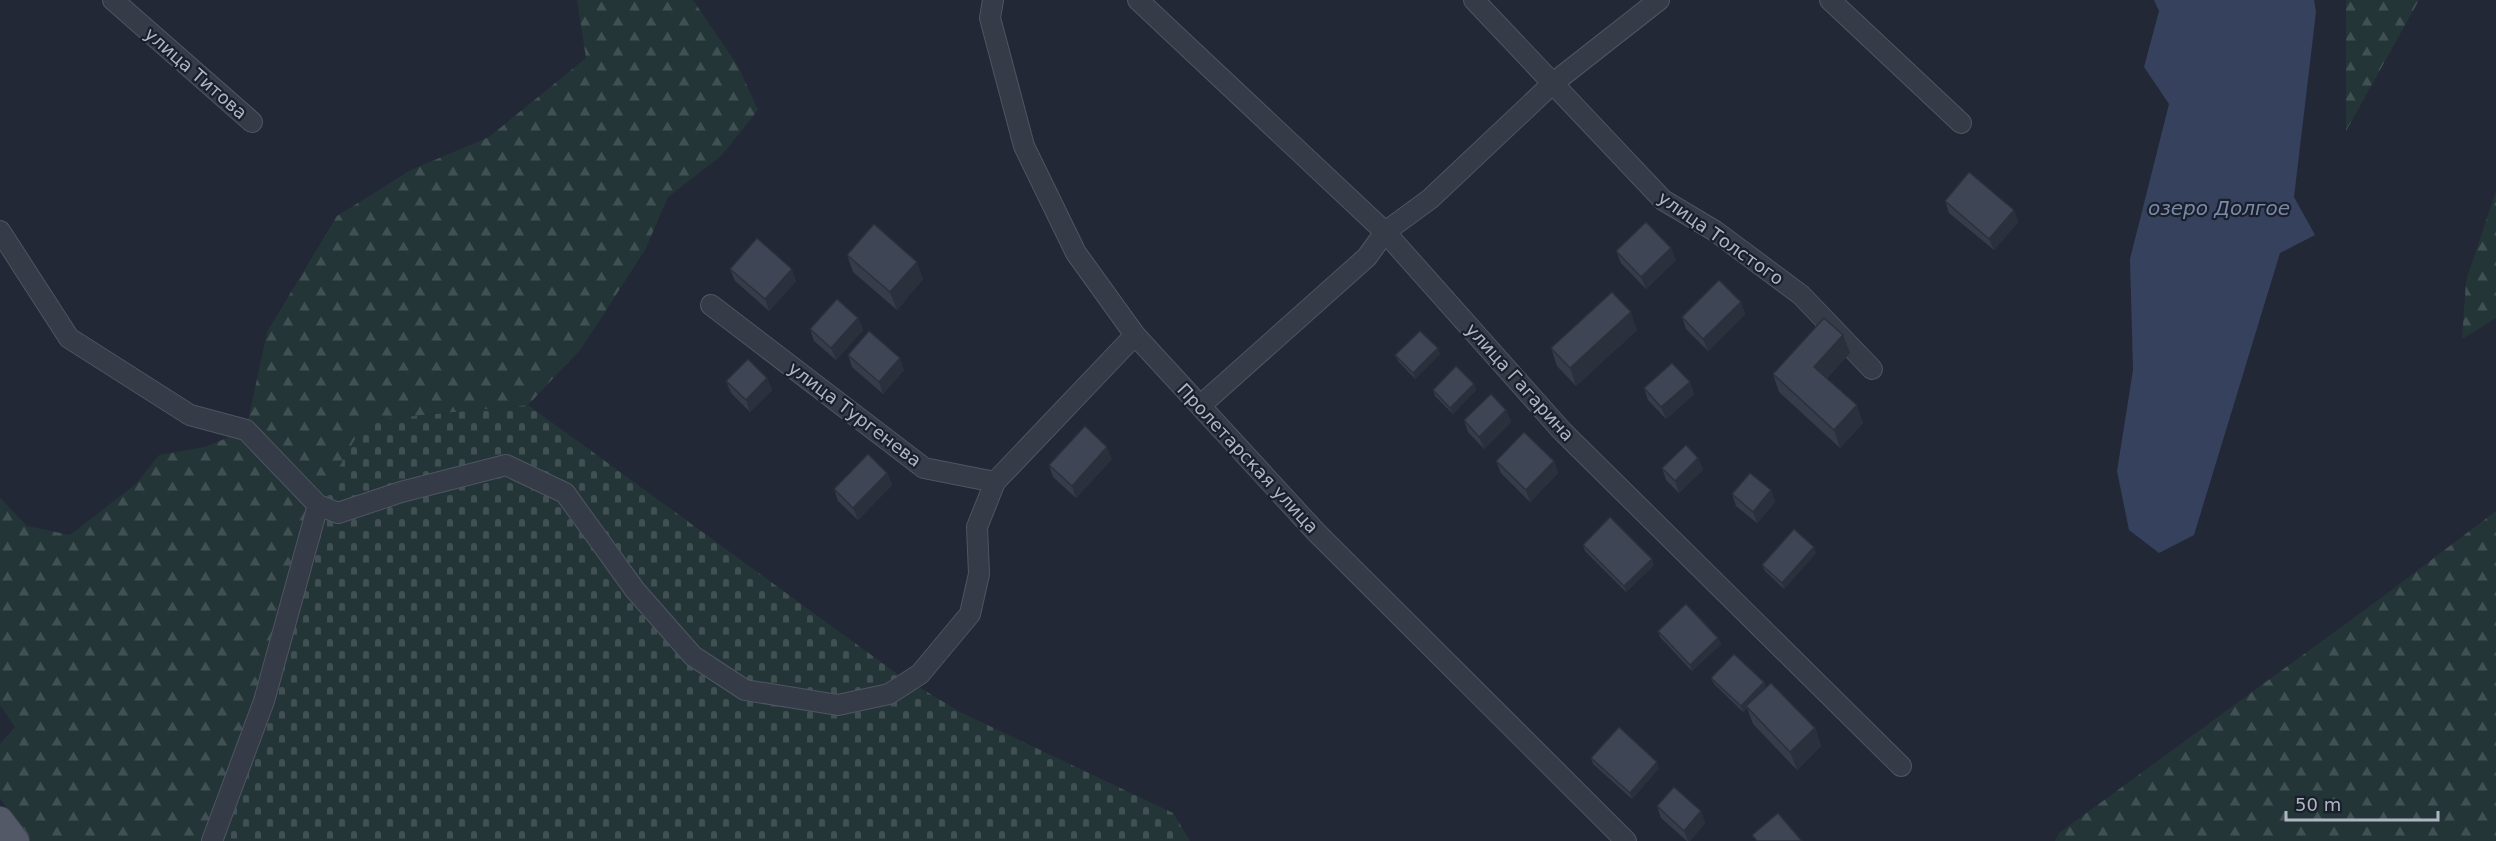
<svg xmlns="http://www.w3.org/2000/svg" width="2496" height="841" font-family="'DejaVu Sans',sans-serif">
	<defs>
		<pattern id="forest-firs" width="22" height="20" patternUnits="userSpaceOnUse" patternTransform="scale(1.5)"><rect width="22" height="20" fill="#243538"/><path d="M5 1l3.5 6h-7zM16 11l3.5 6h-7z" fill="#415053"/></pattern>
		<pattern id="cemetery-stones" width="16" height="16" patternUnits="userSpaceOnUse" patternTransform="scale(1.5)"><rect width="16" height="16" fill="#243538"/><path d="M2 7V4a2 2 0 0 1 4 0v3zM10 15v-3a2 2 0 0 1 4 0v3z" fill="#415053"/></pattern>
	</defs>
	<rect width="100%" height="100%" fill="#222836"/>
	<g fill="url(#forest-firs)">
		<polygon points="577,0 693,0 738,66 758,110 722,155 668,197 645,250 581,349 528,405 365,421 212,841 29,841 0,798 0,744 15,727 0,705 0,498 27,526 70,535 136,484 159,455 205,447 246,430 267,332 337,216 411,170 489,137 586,58"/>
		<polygon points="2346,0 2419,0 2346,131"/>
		<polygon points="2496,191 2496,318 2462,339 2466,281"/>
		<polygon points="2496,511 2496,841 2055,841 2059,833 2385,595"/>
	</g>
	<polygon fill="url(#cemetery-stones)" points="528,405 896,673 960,712 1173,813 1190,841 212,841 318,505 365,421"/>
	<polygon fill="#36425d" points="2154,0 2314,0 2316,12 2294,197 2315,235 2280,253 2194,535 2159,553 2129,530 2117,471 2133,370 2130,259 2169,104 2144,67 2159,11"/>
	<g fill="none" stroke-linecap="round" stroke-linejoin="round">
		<g stroke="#4f5561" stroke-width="22">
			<g id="minor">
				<polyline points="113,0 252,122"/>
				<polyline points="993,0 990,18 1024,146 1076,253 1135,335 1316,532 1626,841"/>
				<polyline points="1138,0 1385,232 1562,431 1901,766"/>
				<polyline points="1474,0 1663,200 1715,231 1801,295 1872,369"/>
				<polyline points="1830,0 1961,123"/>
				<polyline points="0,231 69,338 190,415 246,430 318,505 338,513 401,492 506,465 565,493 635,590 693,656 745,690 838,705 889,694 920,674 970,614 979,574 977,527 995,482"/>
				<polyline points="711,305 924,468 995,482 1135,335"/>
				<polyline points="1201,405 1367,257 1385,232 1430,199 1552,84 1659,0"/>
				<polyline points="212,841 264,701 318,505"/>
			</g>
		</g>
		<g stroke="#3e4450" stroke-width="28">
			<polyline id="major" points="0,820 16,841"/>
		</g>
		<use href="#minor" stroke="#353b47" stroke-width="20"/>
		<use href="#major" stroke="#535967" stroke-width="26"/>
	</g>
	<g fill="#353c4a">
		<polygon points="1945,201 2014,210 2018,222 1994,250 1949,213"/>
		<polygon points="1616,251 1676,260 1646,289 1621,263"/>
		<polygon points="847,255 923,279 897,310 853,272"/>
		<polygon points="730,269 796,281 769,311 735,281"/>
		<polygon points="1741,302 1745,314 1708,351 1686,329 1682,317"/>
		<polygon points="858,318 863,330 836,360 814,341 810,329"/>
		<polygon points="1637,330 1576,386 1557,366 1551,348"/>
		<polygon points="1438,348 1440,354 1415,379 1398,361 1395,355"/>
		<polygon points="1850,353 1827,378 1863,423 1840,448 1779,392 1773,374"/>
		<polygon points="848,355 904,370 883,394 852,367"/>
		<polygon points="767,378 772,390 750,412 731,393 726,381"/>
		<polygon points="1690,382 1694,394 1666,419 1648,400 1644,388"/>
		<polygon points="1474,384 1476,390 1453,414 1435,396 1433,390"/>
		<polygon points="1506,410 1511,422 1484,449 1468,432 1464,420"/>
		<polygon points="1698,458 1703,470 1679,493 1666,480 1662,468"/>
		<polygon points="1112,459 1076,498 1053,477 1049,465"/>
		<polygon points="1496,461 1554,461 1558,473 1530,502 1501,473"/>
		<polygon points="887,473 892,485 858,520 838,501 834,489"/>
		<polygon points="1771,490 1775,502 1757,523 1736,506 1732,494"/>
		<polygon points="1583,545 1654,565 1626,592 1585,551"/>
		<polygon points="1816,553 1784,589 1765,571 1762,565"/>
		<polygon points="1658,631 1718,638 1721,644 1692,671 1660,637"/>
		<polygon points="1711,678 1764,682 1766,688 1815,728 1821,746 1797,770 1753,724 1747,708 1743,712 1714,684"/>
		<polygon points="1591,758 1659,768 1632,799 1593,764"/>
		<polygon points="1657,806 1701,811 1705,823 1690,841 1687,841 1661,818"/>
	</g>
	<g fill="#2b313c">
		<polygon points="2014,210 2018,222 1994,250 1989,239"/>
		<polygon points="1671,248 1676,260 1646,289 1641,277"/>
		<polygon points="917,262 923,279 897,310 890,292"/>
		<polygon points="792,269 796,281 769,311 765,299"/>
		<polygon points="1741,302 1745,314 1708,351 1703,339"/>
		<polygon points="1631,312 1637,330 1576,386 1570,368"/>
		<polygon points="858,318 863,330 836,360 831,348"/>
		<polygon points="1843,335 1850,353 1821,384 1814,367"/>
		<polygon points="1438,348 1440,354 1415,379 1413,373"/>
		<polygon points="900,358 904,370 883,394 879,382"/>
		<polygon points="767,378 772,390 750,412 746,400"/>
		<polygon points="1690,382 1694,394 1666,419 1661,407"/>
		<polygon points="1474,384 1476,390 1453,414 1450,408"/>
		<polygon points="1857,405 1863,423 1840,448 1834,430"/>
		<polygon points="1506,410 1511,422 1484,449 1479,437"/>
		<polygon points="1107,447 1112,459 1076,498 1072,486"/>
		<polygon points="1698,458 1703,470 1679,493 1675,481"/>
		<polygon points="1554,461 1558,473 1530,502 1526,490"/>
		<polygon points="887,473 892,485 858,520 853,508"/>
		<polygon points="1771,490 1775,502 1757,523 1753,512"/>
		<polygon points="1814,547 1816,553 1784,589 1782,583"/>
		<polygon points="1652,559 1654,565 1626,592 1624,586"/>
		<polygon points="1718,638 1721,644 1692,671 1690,665"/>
		<polygon points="1764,682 1766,688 1743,712 1741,706"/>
		<polygon points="1815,728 1821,746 1797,770 1790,752"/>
		<polygon points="1657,762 1659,768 1632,799 1630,793"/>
		<polygon points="1701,811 1705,823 1690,841 1688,841 1684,831"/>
	</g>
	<g fill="#3e4656" stroke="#2b313c" stroke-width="1.5">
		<polygon points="1969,172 2014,210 1989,239 1945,201"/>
		<polygon points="1646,222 1671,248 1641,277 1616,251"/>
		<polygon points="874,224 917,262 890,292 847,255"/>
		<polygon points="757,238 792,269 765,299 730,269"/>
		<polygon points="1719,280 1741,302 1703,339 1682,317"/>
		<polygon points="1612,292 1631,312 1570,368 1551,348"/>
		<polygon points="837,299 858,318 831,348 810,329"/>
		<polygon points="1824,318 1843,335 1814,367 1857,405 1834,430 1773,374"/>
		<polygon points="869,331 900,358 879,382 848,355"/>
		<polygon points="1420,331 1438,348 1413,373 1395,355"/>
		<polygon points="748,359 767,378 746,400 726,381"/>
		<polygon points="1672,363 1690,382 1661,407 1644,388"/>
		<polygon points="1456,366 1474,384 1450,408 1433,390"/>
		<polygon points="1491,394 1506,410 1479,437 1464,420"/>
		<polygon points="1085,426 1107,447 1072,486 1049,465"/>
		<polygon points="1524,432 1554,461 1526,490 1496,461"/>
		<polygon points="1686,445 1698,458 1675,481 1662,468"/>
		<polygon points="868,454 887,473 853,508 834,489"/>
		<polygon points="1750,473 1771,490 1753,512 1732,494"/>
		<polygon points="1610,517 1652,559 1624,586 1583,545"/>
		<polygon points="1794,529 1814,547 1782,583 1762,565"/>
		<polygon points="1686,604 1718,638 1690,665 1658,631"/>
		<polygon points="1734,654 1764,682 1741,706 1711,678"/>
		<polygon points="1771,683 1815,728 1790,752 1746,706"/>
		<polygon points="1619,727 1657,762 1630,793 1591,758"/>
		<polygon points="1674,787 1701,811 1684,831 1657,806"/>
		<polygon points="1778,813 1802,841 1757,841 1752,835"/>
	</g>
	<g text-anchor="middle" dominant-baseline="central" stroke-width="4.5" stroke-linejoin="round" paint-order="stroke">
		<g font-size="18" fill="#afb5c3" stroke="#1a202b">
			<text transform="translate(196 73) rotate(41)">улица Титова</text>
			<text transform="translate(1721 238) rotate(35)">улица Толстого</text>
			<text transform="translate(1520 382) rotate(48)">улица Гагарина</text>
			<text transform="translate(855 414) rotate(37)">улица Тургенева</text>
			<text transform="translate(1248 458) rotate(47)">Пролетарская улица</text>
		</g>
		<g font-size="20" font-style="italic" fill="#7989aa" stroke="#1a202b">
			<text x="2219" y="208">озеро Долгое</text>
		</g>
	</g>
	<path d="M2286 811v9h152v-9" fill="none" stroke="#afb5c3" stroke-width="3"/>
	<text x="2295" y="811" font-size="18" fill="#afb5c3" stroke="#1a202b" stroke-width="4.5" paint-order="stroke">50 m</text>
</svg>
